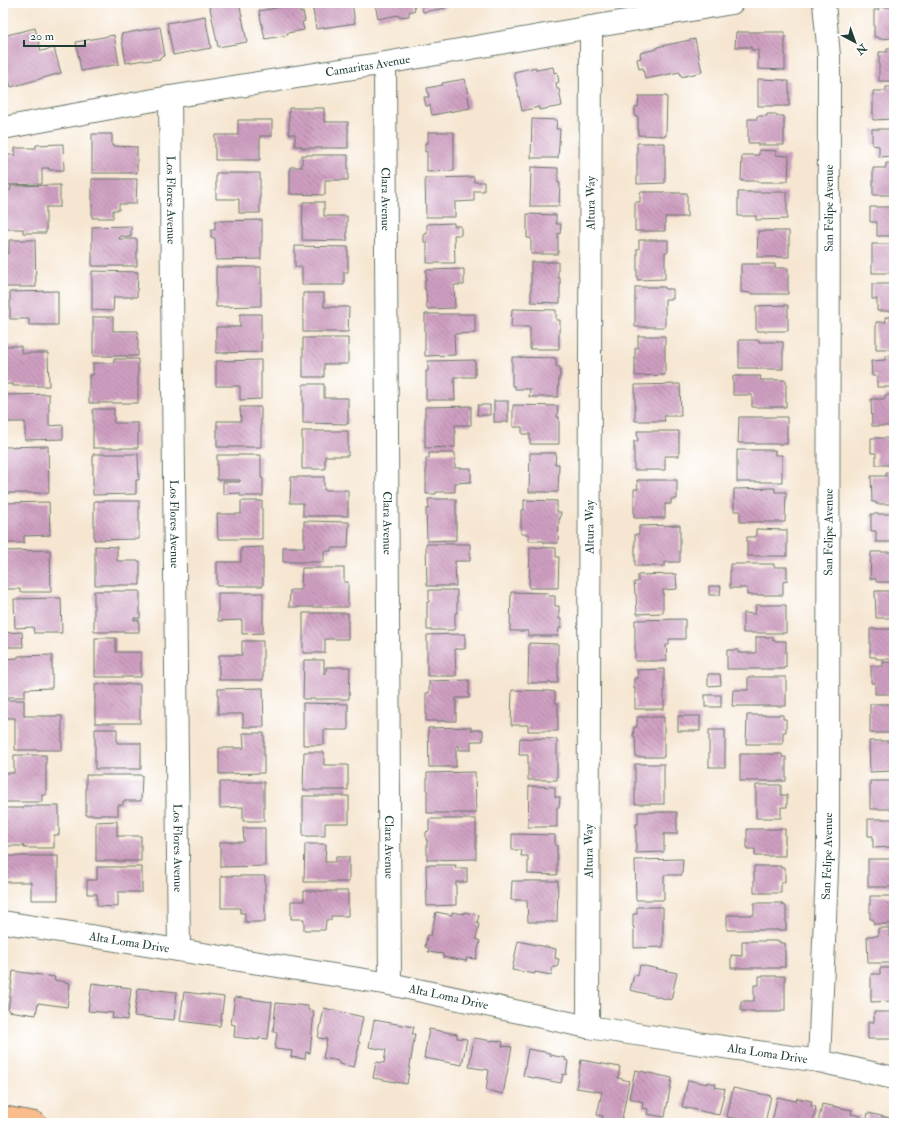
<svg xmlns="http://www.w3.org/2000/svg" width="897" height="1126" font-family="'IM FELL Double Pica',serif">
	<defs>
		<pattern id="building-back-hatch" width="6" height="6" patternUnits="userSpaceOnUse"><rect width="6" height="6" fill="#cf9fc1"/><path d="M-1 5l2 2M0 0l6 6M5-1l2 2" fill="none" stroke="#a7839e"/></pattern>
	</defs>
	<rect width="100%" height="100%" fill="#fff"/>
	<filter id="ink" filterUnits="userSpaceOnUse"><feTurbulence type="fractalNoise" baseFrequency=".025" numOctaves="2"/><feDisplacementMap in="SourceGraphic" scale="8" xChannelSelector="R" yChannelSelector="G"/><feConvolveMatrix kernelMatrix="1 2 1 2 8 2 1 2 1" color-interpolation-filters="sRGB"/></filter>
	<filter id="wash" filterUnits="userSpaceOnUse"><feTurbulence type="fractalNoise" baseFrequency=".012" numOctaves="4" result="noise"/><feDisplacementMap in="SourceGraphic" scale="16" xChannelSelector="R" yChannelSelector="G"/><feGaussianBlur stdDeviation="0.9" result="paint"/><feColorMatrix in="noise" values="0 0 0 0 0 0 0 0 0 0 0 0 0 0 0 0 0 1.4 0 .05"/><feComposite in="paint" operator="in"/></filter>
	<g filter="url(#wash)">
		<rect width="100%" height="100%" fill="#f6e6d1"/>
		<g id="blocks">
			<g fill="url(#building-back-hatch)">
				<polygon points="209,3 242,3 242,6 240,7 247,42 218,47"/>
				<polygon points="312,3 352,3 355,23 316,29"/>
				<polygon points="375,3 414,3 415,10 409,12 409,16 399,17 398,15 378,19"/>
				<polygon points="421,3 457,3 457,4 445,6 446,8 423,12"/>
				<polygon points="298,4 300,13 303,12 305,21 302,22 304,30 287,33 288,35 265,39 259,11"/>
				<polygon points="878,7 894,7 894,38 879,39 878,37 874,37 874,10 879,10"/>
				<polygon points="205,16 211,48 173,55 167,23"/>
				<polygon points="160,27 165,56 160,57 160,59 144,61 144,60 126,63 121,34"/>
				<polygon points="35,28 41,51 54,48 61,73 11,87 6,68 3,69 3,36"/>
				<polygon points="736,32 785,32 785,70 758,69 758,50 751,50 751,47 735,47"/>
				<polygon points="114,35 119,64 81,71 76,42"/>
				<polygon points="695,39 702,72 681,77 680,72 645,79 643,68 639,69 637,59 641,58 640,53 657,49 657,47"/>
				<polygon points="887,49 894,49 894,81 879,81 879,52 887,52"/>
				<polygon points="536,67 536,70 553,67 554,73 557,72 559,82 556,83 557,89 559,89 562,106 539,110 539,107 522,111 514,72"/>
				<polygon points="465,79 470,108 432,115 430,105 426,106 424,97 429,97 427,88 443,85 442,83"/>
				<polygon points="758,79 785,80 784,81 789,81 789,106 758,106"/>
				<polygon points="886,87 894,87 894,119 873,120 873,91 886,91"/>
				<polygon points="639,96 667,96 666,136 638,135 638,116 635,117 635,107 638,107"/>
				<polygon points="289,108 324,108 324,122 348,122 348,148 302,148 302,146 295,146 295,134 289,134"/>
				<polygon points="767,114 776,114 776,116 784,116 784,145 757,145 757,143 748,143 748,119 757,119 757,116 767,116"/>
				<polygon points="532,119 557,120 556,129 560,129 558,158 531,158"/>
				<polygon points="238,120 272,120 272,136 260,136 260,160 215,160 215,135 238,135"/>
				<polygon points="872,129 894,129 894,156 879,157 879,146 872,145"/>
				<polygon points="428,132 454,132 454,171 427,172 427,151 425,152 425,143 428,143"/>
				<polygon points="92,134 112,134 112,146 137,147 137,173 92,173"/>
				<polygon points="637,143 665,143 665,183 637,184"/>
				<polygon points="63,144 64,170 49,170 49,168 42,168 42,184 3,185 3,155 15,155 15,148 36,148 36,145"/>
				<polygon points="759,150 776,151 776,155 789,156 788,181 785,181 785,182 757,182 757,181 741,181 742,155 759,155"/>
				<polygon points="302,155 348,155 348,180 325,180 325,195 290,194 290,167 302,167"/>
				<polygon points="886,163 894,163 894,195 873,195 873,168 886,168"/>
				<polygon points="531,167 558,168 558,183 560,183 559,206 530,206"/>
				<polygon points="216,173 260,173 260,213 239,213 239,199 216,199"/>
				<polygon points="474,177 474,182 484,182 484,191 474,191 474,201 455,202 455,217 426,217 425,178"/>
				<polygon points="92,179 137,179 136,204 119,204 119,210 113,210 113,218 92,218"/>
				<polygon points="60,185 60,207 46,207 46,233 23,233 23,229 3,229 3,190 11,190 10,186"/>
				<polygon points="640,192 665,192 665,193 687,193 687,217 665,217 665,231 635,231 635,202 640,202"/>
				<polygon points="738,192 787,192 787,219 756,220 756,216 738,216"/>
				<polygon points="303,202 324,202 324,216 347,216 347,241 302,240"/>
				<polygon points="870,207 894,207 894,236 877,236 877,222 870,222"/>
				<polygon points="527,214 556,215 556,224 561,224 560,234 558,233 558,254 531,254 531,238 527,238"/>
				<polygon points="262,220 262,242 261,242 261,259 216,260 215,238 211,238 211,230 215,230 215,221"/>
				<polygon points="454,223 454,226 461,226 461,235 454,235 455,263 427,263 427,242 424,242 424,234 427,234 427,224"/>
				<polygon points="131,226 131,237 120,236 119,239 137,239 137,266 92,266 92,227"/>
				<polygon points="758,231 789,231 789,257 757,257"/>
				<polygon points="9,240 35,240 36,287 3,287 3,258 6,258 5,253 9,253"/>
				<polygon points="639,240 668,240 668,252 665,252 665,279 637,280 637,249 639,249"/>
				<rect x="872" y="244" width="22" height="29"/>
				<polygon points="295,246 348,247 348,272 344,272 344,285 302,285 302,267 295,267"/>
				<polygon points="531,262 558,262 558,278 560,278 560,303 531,302"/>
				<polygon points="741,264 775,264 775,268 788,268 788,294 752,294 752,293 741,292"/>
				<polygon points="216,267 261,267 261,306 216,307"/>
				<polygon points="464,269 464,285 454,285 455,308 427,309 426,290 425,290 425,279 426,280 426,270"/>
				<polygon points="92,271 138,272 137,297 114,297 113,311 92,310"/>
				<polygon points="872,284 894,284 894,311 877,311 877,299 872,299"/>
				<polygon points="635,287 665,287 665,289 673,289 673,299 665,299 665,327 635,327"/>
				<polygon points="58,291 58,325 29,325 29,319 10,319 10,292"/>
				<polygon points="303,293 324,293 324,307 349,307 348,332 303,332"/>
				<polygon points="788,305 788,331 756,331 756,306"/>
				<polygon points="512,309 556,310 556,320 560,320 560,329 559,329 559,349 530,349 530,327 511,327"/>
				<polygon points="240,314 261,314 261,352 216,353 216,327 240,327"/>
				<polygon points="425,314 475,314 475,333 454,334 455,355 425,356"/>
				<polygon points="93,317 113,317 113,331 138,331 138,356 93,356"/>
				<polygon points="885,317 894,317 894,349 876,349 876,322 886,322"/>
				<polygon points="638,336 665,336 665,375 635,376 635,348 638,348"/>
				<polygon points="303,338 348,338 348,364 324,364 324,377 303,377"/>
				<polygon points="739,340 759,340 759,342 783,342 783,369 757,369 757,368 739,368"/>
				<polygon points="3,346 21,346 21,353 48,353 49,386 13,386 13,384 3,384"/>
				<polygon points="885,356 894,356 894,387 877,387 877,376 872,376 871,361 885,360"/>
				<polygon points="512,357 556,358 556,366 560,367 560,377 559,377 558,397 529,397 530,389 515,389 515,386 512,386"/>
				<polygon points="114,359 138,359 138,403 89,403 89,375 93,375 93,363 114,363"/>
				<polygon points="261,360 261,399 240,400 240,386 216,386 216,361"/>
				<polygon points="475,360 475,377 454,377 455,400 426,400 426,371 428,371 428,361"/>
				<polygon points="733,376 761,376 760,380 786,380 786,407 752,407 752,395 733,395"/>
				<polygon points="303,384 324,384 324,398 348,398 348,424 303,423"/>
				<polygon points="680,384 681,416 664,416 665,421 635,421 635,385"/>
				<polygon points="49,394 49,426 63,425 63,439 25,440 25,422 6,422 6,395"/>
				<polygon points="885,395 894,395 894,426 872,426 871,399 885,399"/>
				<rect x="494" y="401" width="14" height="21"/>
				<polygon points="478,405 490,405 490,415 477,415"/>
				<polygon points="513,405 558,406 557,417 559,417 559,444 530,444 530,434 522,434 522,427 513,427"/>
				<polygon points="471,406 471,425 455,425 455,447 425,448 425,407"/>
				<polygon points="240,407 261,407 261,447 217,447 217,421 241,421"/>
				<polygon points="93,409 114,409 114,423 138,423 138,448 93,448"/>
				<polygon points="739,417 787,417 787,444 755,444 755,443 738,443"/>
				<polygon points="302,431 348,431 348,456 325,456 325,469 302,469"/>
				<polygon points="637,431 679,431 679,456 665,456 665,470 634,470 634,441 638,441"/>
				<polygon points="871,438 894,438 894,465 876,465 876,453 871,453"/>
				<polygon points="48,446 49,493 3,493 3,447"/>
				<polygon points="737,450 775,450 775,455 782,455 782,482 737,482"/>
				<polygon points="429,453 455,453 455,468 471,468 471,482 455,483 455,492 436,492 436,494 426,494 426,458 429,458"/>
				<polygon points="530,453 556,453 555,464 559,464 558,492 529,492"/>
				<polygon points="93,454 138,454 139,480 136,480 136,494 93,495"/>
				<polygon points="217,455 261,455 261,478 263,478 263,496 240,496 240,493 223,494 223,482 240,482 240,480 217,480"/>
				<polygon points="886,472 894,472 894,504 876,504 876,502 872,502 871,476 886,476"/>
				<polygon points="291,477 324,477 324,490 348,490 348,516 303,516 303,503 290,503"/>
				<polygon points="637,480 677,480 677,499 671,499 671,504 665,504 665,518 634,518 634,489 638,489"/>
				<polygon points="775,488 775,492 786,492 785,522 740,522 740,511 734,511 734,489"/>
				<polygon points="428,499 456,499 456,540 427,541 426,509 429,509"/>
				<polygon points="524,500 557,501 557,512 561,512 560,519 559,519 558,543 544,543 544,541 529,541 529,534 521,534 521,510 524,510"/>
				<polygon points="94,501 139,501 139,539 94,540"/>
				<polygon points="241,501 262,501 262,539 218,539 217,514 241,514"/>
				<polygon points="49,502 50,535 24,536 24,543 3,543 3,503"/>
				<polygon points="871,514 894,514 894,542 876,542 876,531 871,531"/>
				<polygon points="304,521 349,522 348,548 331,548 331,551 324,551 324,562 283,562 283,547 304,547"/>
				<polygon points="680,525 680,562 665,562 665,566 635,566 635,534 639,534 639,526"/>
				<polygon points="756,529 787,530 787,556 747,556 747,537 756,537"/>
				<polygon points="426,544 470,544 470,561 455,561 456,586 427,586"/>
				<polygon points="95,546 117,547 117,561 140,561 140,585 95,585"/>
				<polygon points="263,547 263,586 217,586 217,562 241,562 241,548"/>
				<polygon points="530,547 556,548 556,557 559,557 558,588 529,588"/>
				<polygon points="50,550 51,592 20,592 20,589 3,589 3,551"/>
				<polygon points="871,552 894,552 894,582 876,582 876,579 870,579"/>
				<polygon points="730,564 774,564 774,567 787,567 787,581 783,582 783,595 747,595 747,588 730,588"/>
				<polygon points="302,568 344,568 344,582 348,582 348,607 289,607 290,590 301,590"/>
				<polygon points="676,574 677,589 663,590 663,613 637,614 636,594 635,594 634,582 638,582 638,575"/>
				<polygon points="709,586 721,586 720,595 709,595"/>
				<polygon points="892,588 894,588 894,618 876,618 875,591 892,591"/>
				<polygon points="429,590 457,590 457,613 455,613 455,630 427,630 427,602 429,602"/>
				<polygon points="94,591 140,591 140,618 134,618 134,620 139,620 139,632 94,632"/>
				<polygon points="511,592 549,593 548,596 555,596 555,606 559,606 559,619 561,619 561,628 559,628 558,636 528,636 528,631 510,631"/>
				<polygon points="218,593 263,593 263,633 242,634 242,620 218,621"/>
				<polygon points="61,598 62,633 34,633 33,627 15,628 14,599"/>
				<polygon points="756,605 786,605 786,633 743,633 743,613 755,614"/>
				<polygon points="303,613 348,613 348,639 325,639 325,653 303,653"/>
				<polygon points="685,619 685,639 669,639 669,645 666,645 667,661 635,661 635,620"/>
				<polygon points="870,629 894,629 894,659 876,659 876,657 870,657"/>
				<polygon points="22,632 23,647 3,647 3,633"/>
				<polygon points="465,634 465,649 455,649 456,676 427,676 427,635"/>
				<polygon points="756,637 773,637 773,641 786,641 786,667 784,667 784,669 727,669 727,650 738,650 738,653 756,653"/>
				<polygon points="95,638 116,638 116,652 141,652 141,677 95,677"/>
				<polygon points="242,641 263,641 263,680 219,680 219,655 242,655"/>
				<polygon points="529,643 558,644 558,683 528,683"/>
				<polygon points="52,655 52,688 25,689 25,697 3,697 3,659 18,658 18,656"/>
				<polygon points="304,660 324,660 324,674 326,673 326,667 350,667 349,699 303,699"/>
				<polygon points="883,662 894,662 894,694 875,694 875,683 871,683 871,666 883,666"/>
				<polygon points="664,669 664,709 635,709 635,688 634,689 634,679 638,678 637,670"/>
				<polygon points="708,674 720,674 721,685 708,686"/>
				<polygon points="748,677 786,677 786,706 732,706 733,690 748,690"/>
				<polygon points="469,680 469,698 456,698 456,721 426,721 426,693 429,693 429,681"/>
				<rect x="95" y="684" width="45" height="39"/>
				<polygon points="263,688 264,727 243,727 243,714 218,714 218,689"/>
				<polygon points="512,690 548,691 555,692 555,703 558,703 558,731 528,731 528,725 511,725"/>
				<rect x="705" y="695" width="16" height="12"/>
				<polygon points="3,700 24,700 24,716 62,716 62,750 15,750 15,718 3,718"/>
				<polygon points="303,703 348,704 348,730 324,730 324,745 303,745"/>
				<rect x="870" y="704" width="24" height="29"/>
				<polygon points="747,715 783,715 783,719 786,719 786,732 783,732 783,744 746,744"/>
				<rect x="678" y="716" width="22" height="15"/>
				<polygon points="637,717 664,717 664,757 636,757 635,736 633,736 634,727 637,727"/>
				<polygon points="471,727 471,730 483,730 483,741 471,741 471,750 459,750 459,745 456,746 456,767 429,767 428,728"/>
				<polygon points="95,729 117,729 117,743 141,743 141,769 95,769"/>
				<rect x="709" y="730" width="16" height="37"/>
				<polygon points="243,733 264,733 264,773 219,774 219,748 244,748"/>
				<polygon points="520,738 557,739 557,780 528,780 528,755 519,755"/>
				<polygon points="869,741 894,741 894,771 870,772"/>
				<polygon points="304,752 324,752 324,765 348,765 348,790 303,790"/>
				<polygon points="740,754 782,754 782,757 786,757 786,781 740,781"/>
				<polygon points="14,755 46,755 46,795 42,795 42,802 3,802 3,773 14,773"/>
				<rect x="635" y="764" width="29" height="40"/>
				<polygon points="475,772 476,813 427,813 427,773"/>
				<polygon points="86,775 142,775 141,801 123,801 123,805 118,805 118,815 86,815"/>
				<rect x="870" y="781" width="24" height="28"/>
				<polygon points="220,782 264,782 264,821 243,821 243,807 220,808"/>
				<polygon points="756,785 781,785 781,795 787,795 787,807 781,807 781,818 756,818"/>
				<polygon points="529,786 555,787 555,797 560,797 559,807 557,807 557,827 528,827"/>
				<polygon points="303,796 349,796 349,823 325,823 325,836 303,836"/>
				<polygon points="24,806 59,806 59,835 54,835 54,848 24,848 24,846 3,846 3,808 24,808"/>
				<polygon points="638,812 677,812 677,834 664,834 664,852 636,853 636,824 638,824"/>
				<polygon points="429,819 476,819 476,859 427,860 427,840 426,840 426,832 429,831"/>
				<polygon points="868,819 894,819 894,847 873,848 873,836 868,836"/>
				<polygon points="117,821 117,836 141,836 141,861 96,861 96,822"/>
				<polygon points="243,828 265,828 265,866 220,867 220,842 244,842"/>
				<polygon points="747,829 785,829 785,856 755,856 755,849 747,849"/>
				<polygon points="512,834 555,835 555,845 557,845 557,875 528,874 528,856 521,856 522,850 512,850"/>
				<polygon points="305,844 326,844 325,862 335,862 336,857 349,857 349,882 304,882"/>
				<polygon points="3,856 58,856 58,900 31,900 31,882 3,882"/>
				<polygon points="683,859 682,875 664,875 664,900 636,900 635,860"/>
				<rect x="868" y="859" width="26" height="28"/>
				<polygon points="426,865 456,865 455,868 467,868 467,882 456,882 456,905 427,906"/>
				<polygon points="754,866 781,866 781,868 785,868 785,882 781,882 781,893 754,893"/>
				<polygon points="97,867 142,867 142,892 118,892 118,907 97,906 97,894 87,894 87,880 97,880"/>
				<polygon points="221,876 265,876 265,922 245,922 245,913 240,913 240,908 221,908"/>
				<polygon points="512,881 558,881 557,922 528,922 527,900 511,900"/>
				<polygon points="304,891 348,891 348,916 331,916 331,920 326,920 325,930 304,930 304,919 291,919 291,901 304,901"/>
				<polygon points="870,896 894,896 894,924 874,924 873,919 870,919"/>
				<polygon points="754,903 782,903 782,905 786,906 786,930 727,930 727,915 754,915"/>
				<polygon points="637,907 663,907 663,947 634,948 634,927 633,927 633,914 637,914"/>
				<polygon points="436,912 452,915 452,912 464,914 464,912 479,915 477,923 479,924 476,939 480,941 476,959 467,958 466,961 443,957 443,954 428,952 429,948 425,947 427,935 431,935"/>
				<polygon points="878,928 889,928 889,936 894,936 894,963 868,963 867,936 878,936"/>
				<polygon points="518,941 556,949 555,958 559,959 557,967 553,967 551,975 535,972 535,974 512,970"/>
				<polygon points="742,941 780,941 780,943 785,943 785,967 780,967 780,968 731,968 731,955 742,956"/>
				<polygon points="640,965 677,973 671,1000 630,990 634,975 638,976"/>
				<polygon points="880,968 894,968 894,1001 871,1002 871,974 880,974"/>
				<polygon points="13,971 55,977 54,980 70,983 67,1007 38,1003 36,1015 8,1011"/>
				<polygon points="759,976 785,976 785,1010 781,1010 781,1012 754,1012 754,1011 741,1011 741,1001 754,1001 754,985 759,985"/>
				<polygon points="92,983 131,988 127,1020 112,1018 113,1013 88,1011"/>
				<polygon points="138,988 177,992 174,1020 134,1016"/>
				<polygon points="184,992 224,997 220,1026 180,1021"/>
				<polygon points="235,997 272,1002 268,1039 259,1038 259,1040 234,1037 235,1025 231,1024"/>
				<polygon points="276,1003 308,1006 308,1010 314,1011 310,1053 306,1052 305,1059 291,1057 292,1051 275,1049 277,1032 273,1032"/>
				<polygon points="324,1008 363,1017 358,1042 360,1042 354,1067 339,1064 339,1061 323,1058 327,1039 318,1038"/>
				<polygon points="874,1012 894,1012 894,1039 868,1039 868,1022 874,1022"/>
				<polygon points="374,1020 414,1027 412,1034 415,1034 407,1084 373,1078 376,1062 384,1063 386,1050 369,1047"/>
				<polygon points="429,1029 457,1034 457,1038 467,1039 462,1065 424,1058"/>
				<polygon points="474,1038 493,1041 493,1040 503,1042 502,1046 512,1047 503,1094 486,1090 489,1070 469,1067"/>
				<polygon points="528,1049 550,1053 550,1055 566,1058 565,1060 568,1061 566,1075 563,1074 561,1083 523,1076"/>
				<polygon points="581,1060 620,1067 618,1078 629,1081 622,1119 619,1119 618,1123 601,1123 603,1116 597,1115 602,1092 576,1088"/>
				<polygon points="635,1070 672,1078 665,1117 647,1114 648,1109 642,1108 643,1102 629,1098"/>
				<polygon points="688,1080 707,1084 707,1082 716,1084 715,1087 725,1089 719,1115 682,1107"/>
				<polygon points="733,1088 771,1096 765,1123 757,1123 727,1117"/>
				<polygon points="777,1097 796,1101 797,1098 812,1101 811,1106 816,1107 813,1123 772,1123"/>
				<polygon points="822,1104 852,1110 851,1114 861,1116 859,1123 818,1123"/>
				<polygon points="868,1113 894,1119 894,1123 866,1123"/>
			</g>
		</g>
	</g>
	<g filter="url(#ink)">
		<use href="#blocks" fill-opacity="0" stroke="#6a786b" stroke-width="1"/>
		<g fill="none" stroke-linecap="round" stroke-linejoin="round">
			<g stroke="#6a786b" stroke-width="24">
				<g id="minor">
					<path id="s1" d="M385 63 390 984"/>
					<path id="s2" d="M170 97 179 950"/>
					<path id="s3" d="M3 128 170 97 385 63 591 27 732 3"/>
					<path id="s4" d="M3 922 390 984 588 1027 819 1061 894 1078"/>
					<path id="s5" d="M588 1027 591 27"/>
					<path id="s6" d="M819 1061 828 846 829 56 824 3"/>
				</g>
			</g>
			<g stroke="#6a786b" stroke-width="24">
				<polyline id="major" points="3,1117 35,1123"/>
			</g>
			<use href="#minor" stroke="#fff" stroke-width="22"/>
			<use href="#major" stroke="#f9bc8a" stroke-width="22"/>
		</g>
	</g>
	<g text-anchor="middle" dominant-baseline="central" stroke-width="3.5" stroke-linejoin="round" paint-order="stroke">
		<g font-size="12" fill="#1f3d34" stroke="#fff">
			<text stroke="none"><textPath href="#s3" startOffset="370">Camaritas Avenue</textPath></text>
			<text stroke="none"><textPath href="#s1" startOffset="136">Clara Avenue</textPath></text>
			<text stroke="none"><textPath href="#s2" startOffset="103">Los Flores Avenue</textPath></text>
			<text stroke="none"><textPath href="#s5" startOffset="824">Altura Way</textPath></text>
			<text stroke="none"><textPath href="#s6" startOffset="853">San Felipe Avenue</textPath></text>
			<text stroke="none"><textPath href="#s1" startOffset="460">Clara Avenue</textPath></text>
			<text stroke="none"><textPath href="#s2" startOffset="427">Los Flores Avenue</textPath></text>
			<text stroke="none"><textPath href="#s5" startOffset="500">Altura Way</textPath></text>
			<text stroke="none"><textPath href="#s6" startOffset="529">San Felipe Avenue</textPath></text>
			<text stroke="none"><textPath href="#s1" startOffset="784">Clara Avenue</textPath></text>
			<text stroke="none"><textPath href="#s2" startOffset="751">Los Flores Avenue</textPath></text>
			<text stroke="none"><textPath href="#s5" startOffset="176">Altura Way</textPath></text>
			<text stroke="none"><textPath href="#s6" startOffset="205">San Felipe Avenue</textPath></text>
			<text stroke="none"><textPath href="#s4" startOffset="128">Alta Loma Drive</textPath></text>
			<text stroke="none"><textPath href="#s4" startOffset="452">Alta Loma Drive</textPath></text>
			<text stroke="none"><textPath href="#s4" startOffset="776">Alta Loma Drive</textPath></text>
		</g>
	</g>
	<rect width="897" height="1126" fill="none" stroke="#fff" stroke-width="16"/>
	<g transform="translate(855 42) rotate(139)" stroke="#ffffff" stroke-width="3" paint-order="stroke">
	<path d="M0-3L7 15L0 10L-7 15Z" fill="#1f3d34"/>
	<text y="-6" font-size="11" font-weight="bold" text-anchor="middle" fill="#1f3d34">N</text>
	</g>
	<path d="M24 40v6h61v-6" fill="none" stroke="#1f3d34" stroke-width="2"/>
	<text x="30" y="40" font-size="12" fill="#1f3d34" stroke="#ffffff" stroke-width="3" paint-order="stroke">20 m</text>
</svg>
